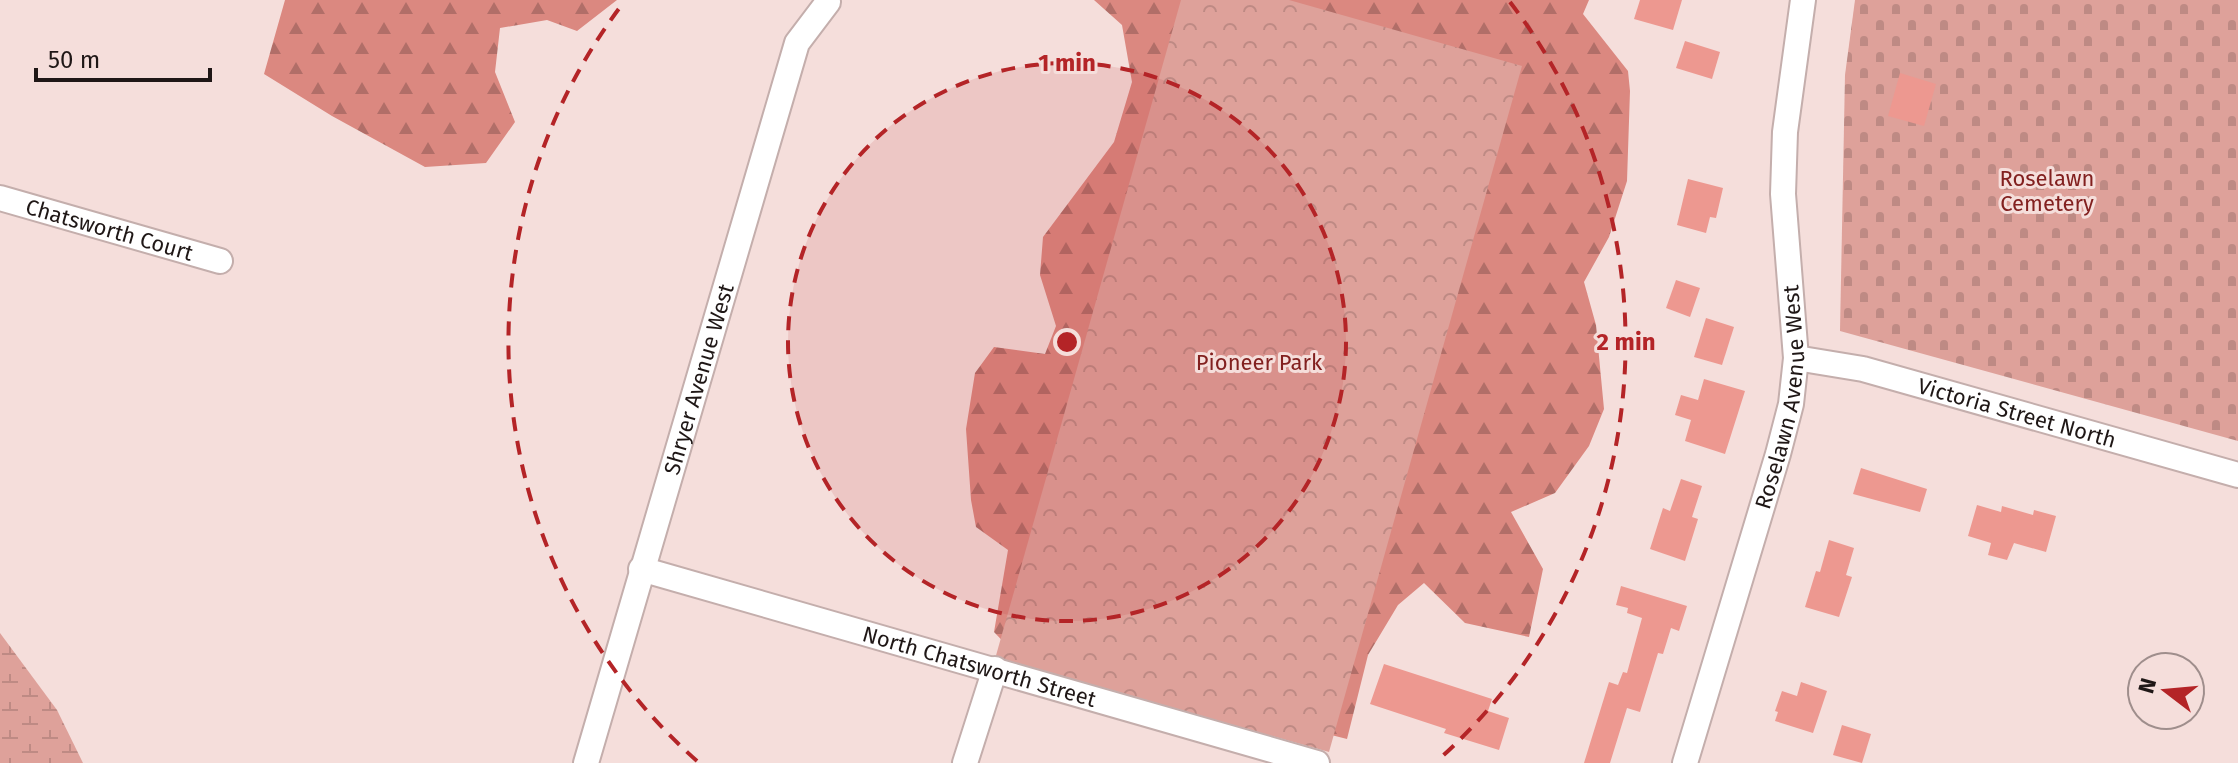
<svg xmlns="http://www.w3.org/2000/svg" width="2238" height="763" font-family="'Fira Sans',sans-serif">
	<defs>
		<pattern id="forest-firs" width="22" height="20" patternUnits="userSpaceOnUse" patternTransform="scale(2)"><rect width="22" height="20" fill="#db8880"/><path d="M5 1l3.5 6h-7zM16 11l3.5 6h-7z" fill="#b16e68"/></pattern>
		<pattern id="wetland-marsh" width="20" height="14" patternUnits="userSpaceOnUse" patternTransform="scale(2)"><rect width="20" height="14" fill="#dea19a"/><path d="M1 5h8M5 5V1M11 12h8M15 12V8" fill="none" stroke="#be8a84"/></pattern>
		<pattern id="cemetery-stones" width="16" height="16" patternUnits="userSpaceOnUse" patternTransform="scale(2)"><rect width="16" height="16" fill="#dea19a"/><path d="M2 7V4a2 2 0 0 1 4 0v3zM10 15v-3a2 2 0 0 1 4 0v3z" fill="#be8a84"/></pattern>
		<pattern id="park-crowns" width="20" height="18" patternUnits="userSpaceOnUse" patternTransform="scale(2)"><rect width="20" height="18" fill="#dea19a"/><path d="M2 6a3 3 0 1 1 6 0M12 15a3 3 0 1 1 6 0" fill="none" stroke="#be8a84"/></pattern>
	</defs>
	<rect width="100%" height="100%" fill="#f5dedb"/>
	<g fill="url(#forest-firs)">
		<polygon points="285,0 617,0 577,31 547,20 500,28 495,72 515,122 486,163 425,167 332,116 264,74"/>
		<polygon points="1094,0 1589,0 1583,14 1628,71 1630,91 1627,181 1609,237 1584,282 1596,325 1604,409 1589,446 1555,493 1511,512 1543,569 1529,637 1465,623 1424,583 1398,605 1368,655 1347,739 1016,655 994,632 1008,550 976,527 971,500 966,429 975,373 994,347 1045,354 1056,326 1040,275 1043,237 1114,142 1132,82 1122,25"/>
	</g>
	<polygon fill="url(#wetland-marsh)" points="0,633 57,710 83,763 0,763"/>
	<polygon fill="url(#cemetery-stones)" points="1855,0 2238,0 2238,441 1840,331 1845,75"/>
	<polygon fill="url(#park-crowns)" points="1181,0 1289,0 1522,66 1329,752 995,659"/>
	<g fill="#ed9890">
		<polygon points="1640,0 1682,0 1673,30 1634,19"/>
		<polygon points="1685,41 1720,52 1712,79 1676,68"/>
		<polygon points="1900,73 1936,84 1924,126 1888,116"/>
		<polygon points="1688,179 1723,188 1716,218 1710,217 1706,233 1677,225"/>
		<polygon points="1676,280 1700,288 1690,317 1666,308"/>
		<polygon points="1706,318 1734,327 1722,365 1694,357"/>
		<polygon points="1704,379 1745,391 1725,454 1685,441 1691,420 1675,415 1681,395 1698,400"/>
		<polygon points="1861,468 1927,489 1920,512 1853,494"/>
		<polygon points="1681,479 1702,486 1692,517 1698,519 1685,561 1650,549 1663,508 1670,511"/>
		<polygon points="1977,505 2001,512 2002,506 2033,515 2034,510 2056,516 2046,552 2014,543 2007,560 1988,555 1991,543 1968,536"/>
		<polygon points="1829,540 1854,548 1846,575 1852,577 1839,617 1805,607 1816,571 1820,572"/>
		<polygon points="1621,586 1687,606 1679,631 1671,628 1663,654 1658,653 1640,712 1627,708 1610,763 1584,763 1609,682 1618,685 1623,672 1627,673 1642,618 1627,613 1628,608 1616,605"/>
		<polygon points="1384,664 1492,699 1488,711 1509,718 1499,750 1444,733 1446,729 1370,704"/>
		<polygon points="1801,682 1827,691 1813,733 1775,721 1778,712 1775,711 1782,691 1797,696"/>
		<polygon points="1842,725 1871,734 1862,763 1833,755"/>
	</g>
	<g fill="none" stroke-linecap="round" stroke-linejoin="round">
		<g stroke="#c4aeac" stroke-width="28">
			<g id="minor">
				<path id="s1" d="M0 198 220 261"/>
				<path id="s2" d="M1796 358 1863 369 2238 475"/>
				<path id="s3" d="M641 569 1317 763"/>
				<path id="s4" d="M586 763 797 43 828 2"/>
				<polyline points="965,763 995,669"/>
				<path id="s5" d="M1685 763 1778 454 1791 404 1796 358 1783 194 1785 132 1803 0"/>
			</g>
		</g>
		<use href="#minor" stroke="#fff" stroke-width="24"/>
	</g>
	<circle cx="1067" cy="342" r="279" fill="#b42427" fill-opacity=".12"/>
	<g fill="none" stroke="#b42427" stroke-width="4" stroke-dasharray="14 10">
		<circle cx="1067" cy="342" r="279"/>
		<path d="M697 761A559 559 0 0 1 624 2M1510 2A559 559 0 0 1 1437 761"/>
	</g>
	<g text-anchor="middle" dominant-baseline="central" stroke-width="6" stroke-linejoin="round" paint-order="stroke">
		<g font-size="22" fill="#82201f" stroke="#f5dedb">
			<text x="2047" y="178">Roselawn<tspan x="2047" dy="25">Cemetery</tspan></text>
			<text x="1259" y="362">Pioneer Park</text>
		</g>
		<g font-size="22" fill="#1f1716" stroke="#f5dedb">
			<text stroke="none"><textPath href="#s1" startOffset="114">Chatsworth Court</textPath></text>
			<text stroke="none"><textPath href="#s4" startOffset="400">Shryer Avenue West</textPath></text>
			<text stroke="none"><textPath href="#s5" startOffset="380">Roselawn Avenue West</textPath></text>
			<text stroke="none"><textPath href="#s2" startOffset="228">Victoria Street North</textPath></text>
			<text stroke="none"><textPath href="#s3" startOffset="352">North Chatsworth Street</textPath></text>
		</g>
	</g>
	<circle cx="1067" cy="342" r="12" fill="#b42427" stroke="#f5dedb" stroke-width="4"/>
	<g font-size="24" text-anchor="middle" font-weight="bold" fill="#b42427" stroke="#f5dedb" stroke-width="6" stroke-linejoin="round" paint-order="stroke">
		<text x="1067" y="71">1 min</text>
		<text x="1626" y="350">2 min</text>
	</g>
	<g transform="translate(2166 691) rotate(286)"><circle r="38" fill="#f5dedb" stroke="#9f8e8c" stroke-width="2"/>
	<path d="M0-6L14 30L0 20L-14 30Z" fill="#b42427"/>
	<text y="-12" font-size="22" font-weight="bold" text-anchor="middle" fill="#1f1716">N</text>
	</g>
	<path d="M36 68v12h174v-12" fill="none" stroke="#1f1716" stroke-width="4"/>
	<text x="48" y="68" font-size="24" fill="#1f1716" stroke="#f5dedb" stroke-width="6" paint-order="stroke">50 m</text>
</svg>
